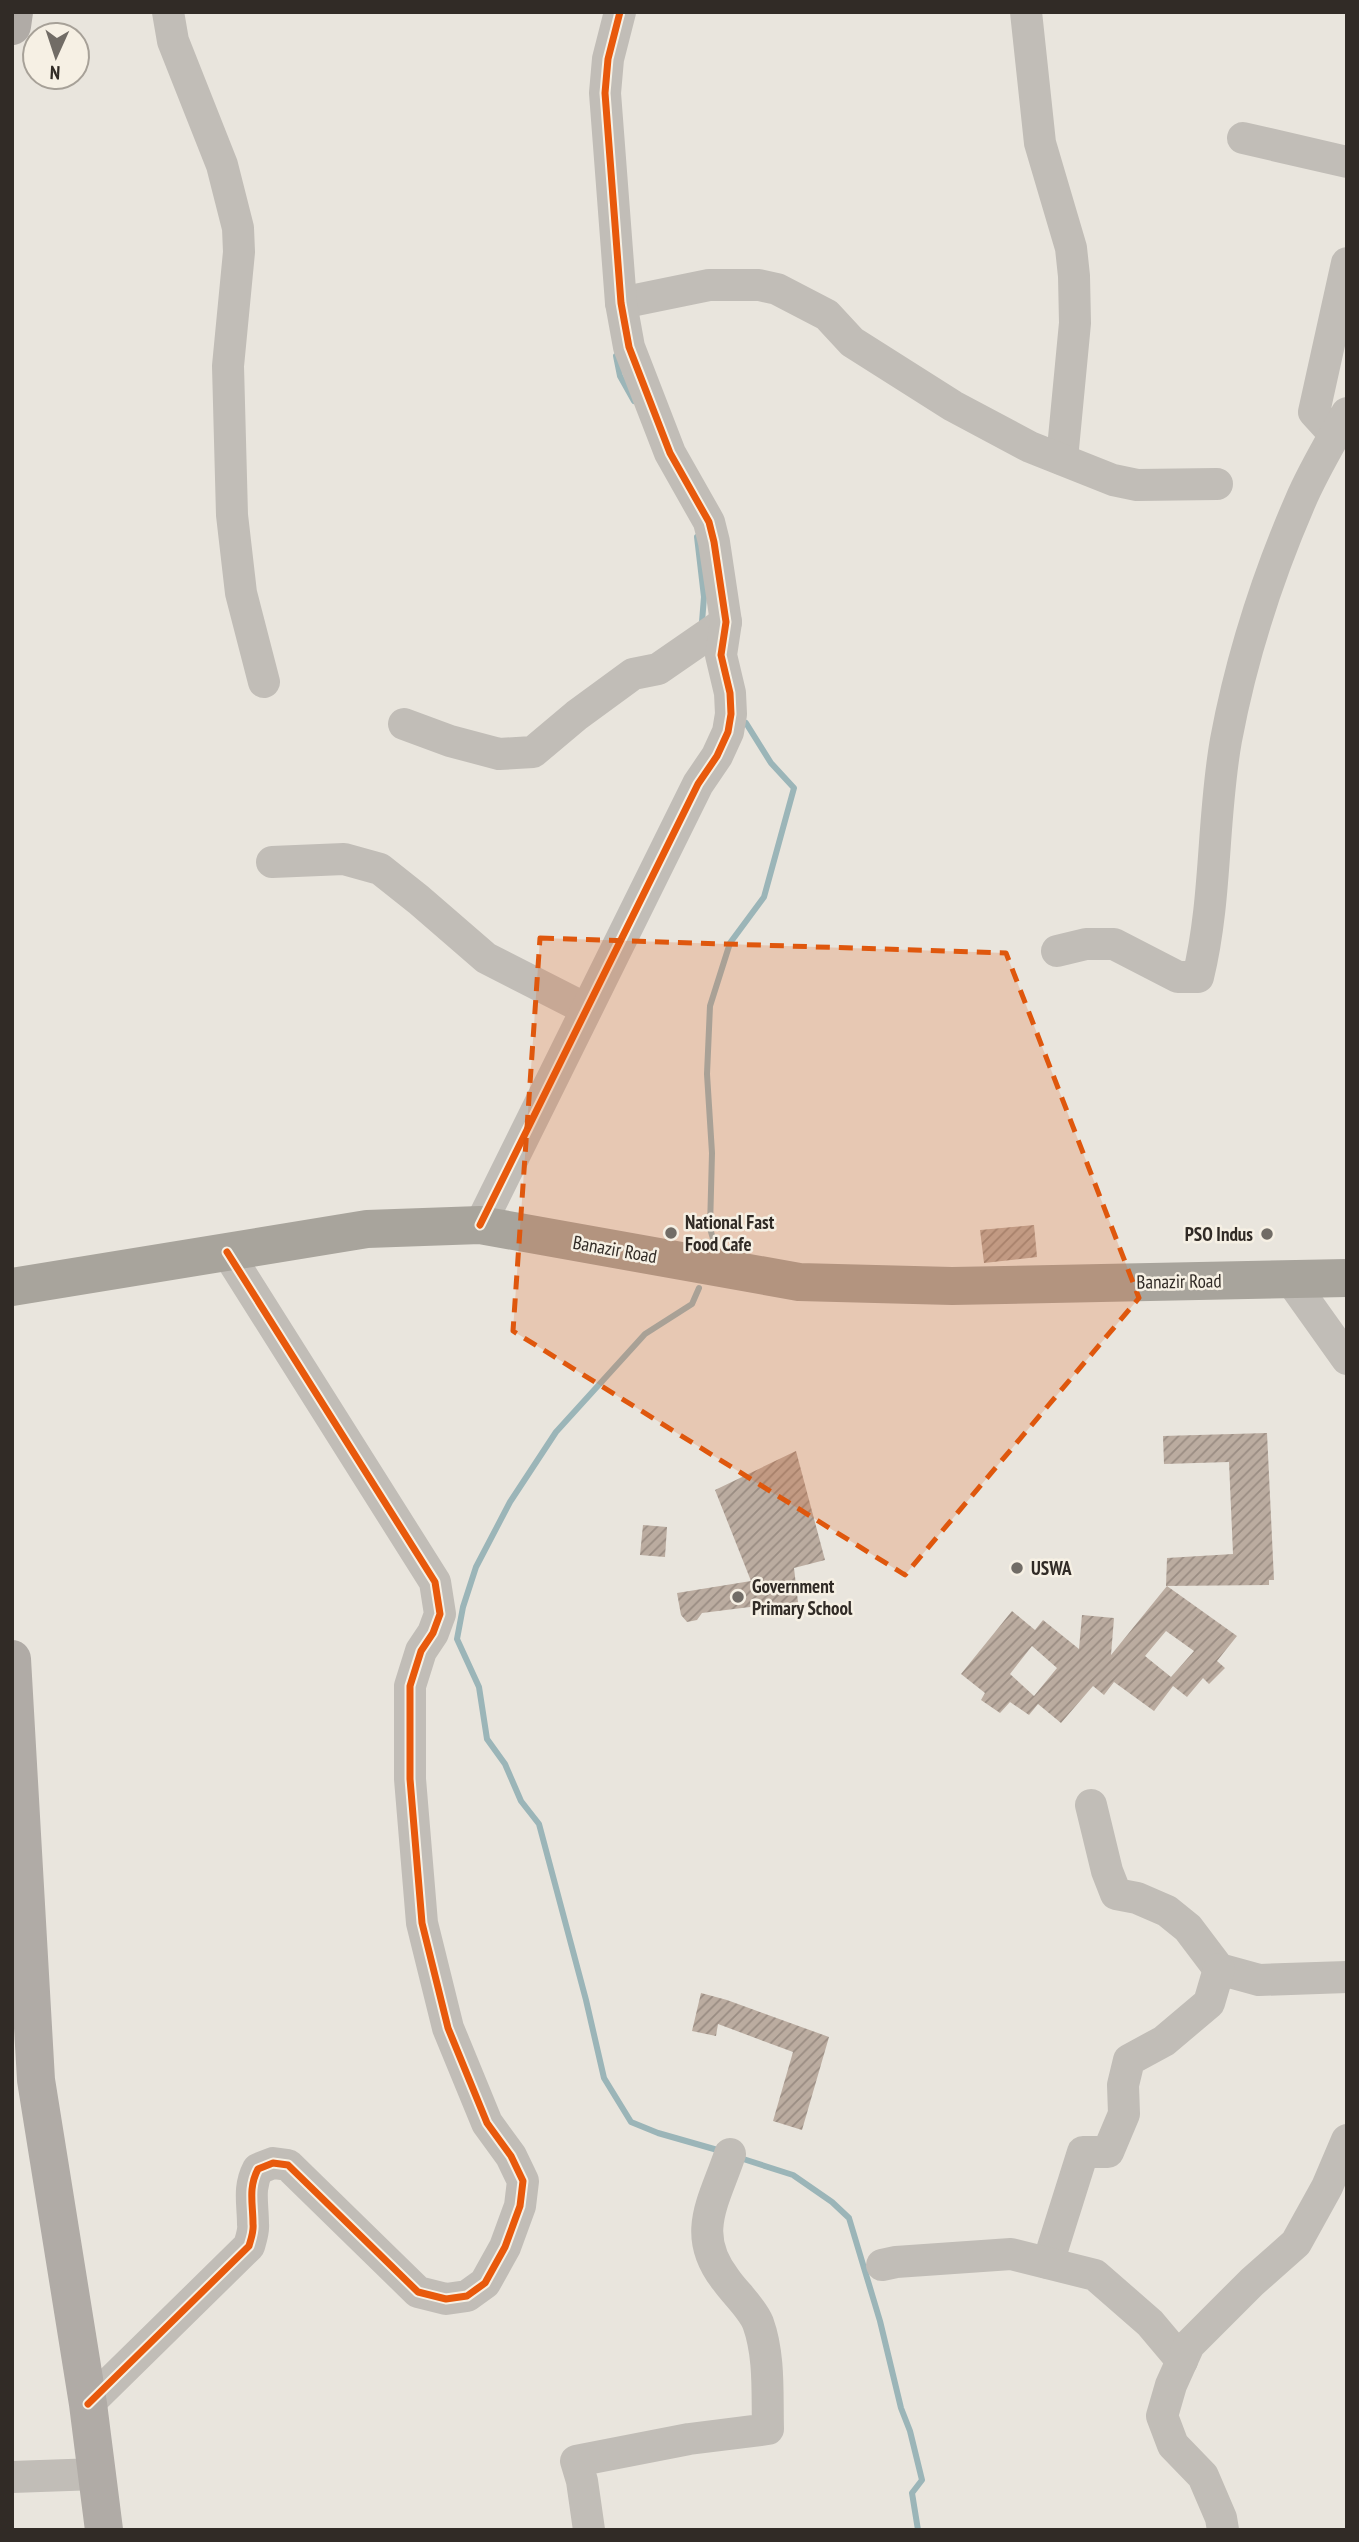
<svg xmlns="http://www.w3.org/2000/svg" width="1359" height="2542" font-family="'PT Sans Narrow',sans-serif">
	<defs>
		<pattern id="building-hatch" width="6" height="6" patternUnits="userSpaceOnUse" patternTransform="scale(1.75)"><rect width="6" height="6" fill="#bbaca0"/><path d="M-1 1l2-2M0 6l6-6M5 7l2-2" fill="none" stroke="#998c82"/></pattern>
	</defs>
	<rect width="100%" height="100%" fill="#e9e5dd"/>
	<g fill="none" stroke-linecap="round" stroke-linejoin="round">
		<g stroke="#9bb5b8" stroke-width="6">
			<polyline points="616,356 620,376 634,401"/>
			<polyline points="697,537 704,597 702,622"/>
			<polyline points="716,1250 710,1228 712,1153 707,1074 710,1006 730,943 764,897 794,788 771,763 746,723"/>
			<polyline points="699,1288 692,1304 645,1334 556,1432 510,1502 476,1567 463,1607 457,1639 479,1687 487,1739 505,1764 521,1801 539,1824 586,2000 604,2078 631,2122 658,2133 721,2151"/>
			<polyline points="737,2157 793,2175 832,2202 849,2218 880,2321 901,2408 910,2431 922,2480 912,2493 918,2530"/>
		</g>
	</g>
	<g fill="url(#building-hatch)" fill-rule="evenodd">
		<polygon points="1034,1225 1037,1257 984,1263 980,1230"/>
		<polygon points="1267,1433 1274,1580 1269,1580 1269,1585 1166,1586 1167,1558 1233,1554 1229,1462 1164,1464 1163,1436"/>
		<polygon points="796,1451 825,1560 794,1568 798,1602 794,1610 786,1612 778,1605 766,1605 702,1613 697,1620 687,1622 681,1615 677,1593 751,1581 715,1490"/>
		<polygon points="643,1525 667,1527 665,1557 640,1555"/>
		<path d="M1167 1586 1237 1636 1217 1661 1225 1668 1209 1684 1203 1678 1187 1697 1173 1686 1154 1711 1114 1682 1104 1695 1093 1686 1061 1723 1038 1704 1029 1715 1010 1702 1000 1713 981 1700 985 1693 961 1674 1012 1611 1035 1630 1043 1620 1079 1649 1082 1615 1114 1618 1111 1655ZM1166 1631 1194 1651 1171 1677 1145 1656ZM1032 1646 1057 1668 1034 1696 1010 1674Z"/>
		<polygon points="701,1993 727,2000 829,2037 802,2130 773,2121 793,2052 718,2024 716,2036 692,2031"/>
	</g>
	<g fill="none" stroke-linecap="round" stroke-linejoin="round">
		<g stroke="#c1bdb7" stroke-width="32">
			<polyline points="168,12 173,41 222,165 238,228 239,252 228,366 232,515 241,593 264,682"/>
			<polyline points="1026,12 1040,143 1071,248 1074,276 1075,323 1062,459"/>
			<polyline points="1243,138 1347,162"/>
			<polyline points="621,303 709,285 759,285 777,289 827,315 852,342 953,406 1030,447 1113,480 1137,485 1217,484"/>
			<polyline points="1335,435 1314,412 1347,263"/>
			<polyline points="404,724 450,741 499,754 533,752 577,715 633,674 658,669 726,622"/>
			<polyline points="272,862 344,859 380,869 419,900 486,958 586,1009"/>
			<path d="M1057 951 1086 944H1114L1178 977H1198C1217 899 1212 818 1226 740 1241 660 1268 576 1300 502 1313 471 1331 442 1347 413"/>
			<polyline points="480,1225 698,784 717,756 728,732 731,714 730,693 721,655 726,622 714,542 709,522 670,453 629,347 621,303 605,93 608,59 620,12"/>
			<polyline points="1290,1279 1347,1359"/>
			<polyline points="1091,1805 1107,1871 1116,1894 1137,1898 1167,1911 1188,1928 1219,1969 1259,1980 1347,1977"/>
			<polyline points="1048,2263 1083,2152 1108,2152 1124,2114 1123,2085 1129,2060 1164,2041 1209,2003 1219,1969"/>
			<polyline points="882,2265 896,2262 1011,2254 1095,2275 1150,2323 1182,2361"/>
			<path d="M88 2404 249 2246C251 2239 254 2231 253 2224 253 2204 248 2188 258 2169L273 2163 288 2165 418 2292 446 2299 467 2296 485 2283 505 2247 520 2206 523 2181 511 2156 487 2123 448 2028 422 1923 410 1779V1686L421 1651 433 1633 440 1614 435 1582 227 1252"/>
			<polyline points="12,2477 97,2474"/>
			<path d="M589 2530 582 2481 576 2461 689 2439 768 2429C767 2395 770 2356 758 2323 752 2308 735 2293 726 2280 690 2234 714 2202 730 2154"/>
			<polyline points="1223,2530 1221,2518 1203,2476 1173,2445 1162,2416 1171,2385 1189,2345 1252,2282 1296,2243 1327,2187 1347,2140"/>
		</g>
		<g stroke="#b0aba6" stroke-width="38">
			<polyline points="12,26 14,12"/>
			<polyline points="12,1659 36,2080 88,2404 104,2530"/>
		</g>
		<polyline stroke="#a8a49c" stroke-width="38" points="12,1287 367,1229 480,1225 799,1282 952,1286 1347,1278"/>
		<g stroke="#f6f0e4" stroke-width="11">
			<g id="cycleway">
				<polyline points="480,1225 698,784 717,756 728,732 731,714 730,693 721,655 726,622 714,542 709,522 670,453 629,347 621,303 605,93 608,59 620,12"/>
				<path d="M88 2404 249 2246C251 2239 254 2231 253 2224 253 2204 248 2188 258 2169L273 2163 288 2165 418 2292 446 2299 467 2296 485 2283 505 2247 520 2206 523 2181 511 2156 487 2123 448 2028 422 1923 410 1779V1686L421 1651 433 1633 440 1614 435 1582 227 1252"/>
			</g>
		</g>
		<use href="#cycleway" stroke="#e8590c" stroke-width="7"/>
	</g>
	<path fill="#df570d" fill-opacity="0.2" stroke="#df570d" stroke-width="5" stroke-dasharray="14 9" stroke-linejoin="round" d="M540 938 1006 953 1139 1298 905 1575 513 1331Z"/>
	<g fill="#716c66" stroke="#f6f0e4" stroke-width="2.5">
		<circle cx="671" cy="1233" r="7"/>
		<circle cx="1267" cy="1234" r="7"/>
		<circle cx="1017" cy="1568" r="7"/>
		<circle cx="738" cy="1597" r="7"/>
	</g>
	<g text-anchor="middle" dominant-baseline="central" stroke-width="5" stroke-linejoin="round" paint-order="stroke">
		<g font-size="19" font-weight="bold" fill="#312b26" stroke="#f6f0e4" text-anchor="start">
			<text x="685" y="1222">National Fast<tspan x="685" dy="22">Food Cafe</tspan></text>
			<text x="1253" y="1234" text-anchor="end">PSO Indus</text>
			<text x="1031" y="1568">USWA</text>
			<text x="752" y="1586">Government<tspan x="752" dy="22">Primary School</tspan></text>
		</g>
		<g font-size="19" fill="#312b26" stroke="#f6f0e4">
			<text transform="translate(615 1249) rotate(10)">Banazir Road</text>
			<text transform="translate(1179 1281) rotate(-1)">Banazir Road</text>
		</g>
	</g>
	<rect width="1359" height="2542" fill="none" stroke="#312b26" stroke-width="28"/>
	<g transform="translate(56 56) rotate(183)"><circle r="33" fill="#f6f0e4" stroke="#a7a198" stroke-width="2"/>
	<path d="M0-5L12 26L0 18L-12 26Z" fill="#716c66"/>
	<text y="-10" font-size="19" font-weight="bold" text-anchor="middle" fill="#312b26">N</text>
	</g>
</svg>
